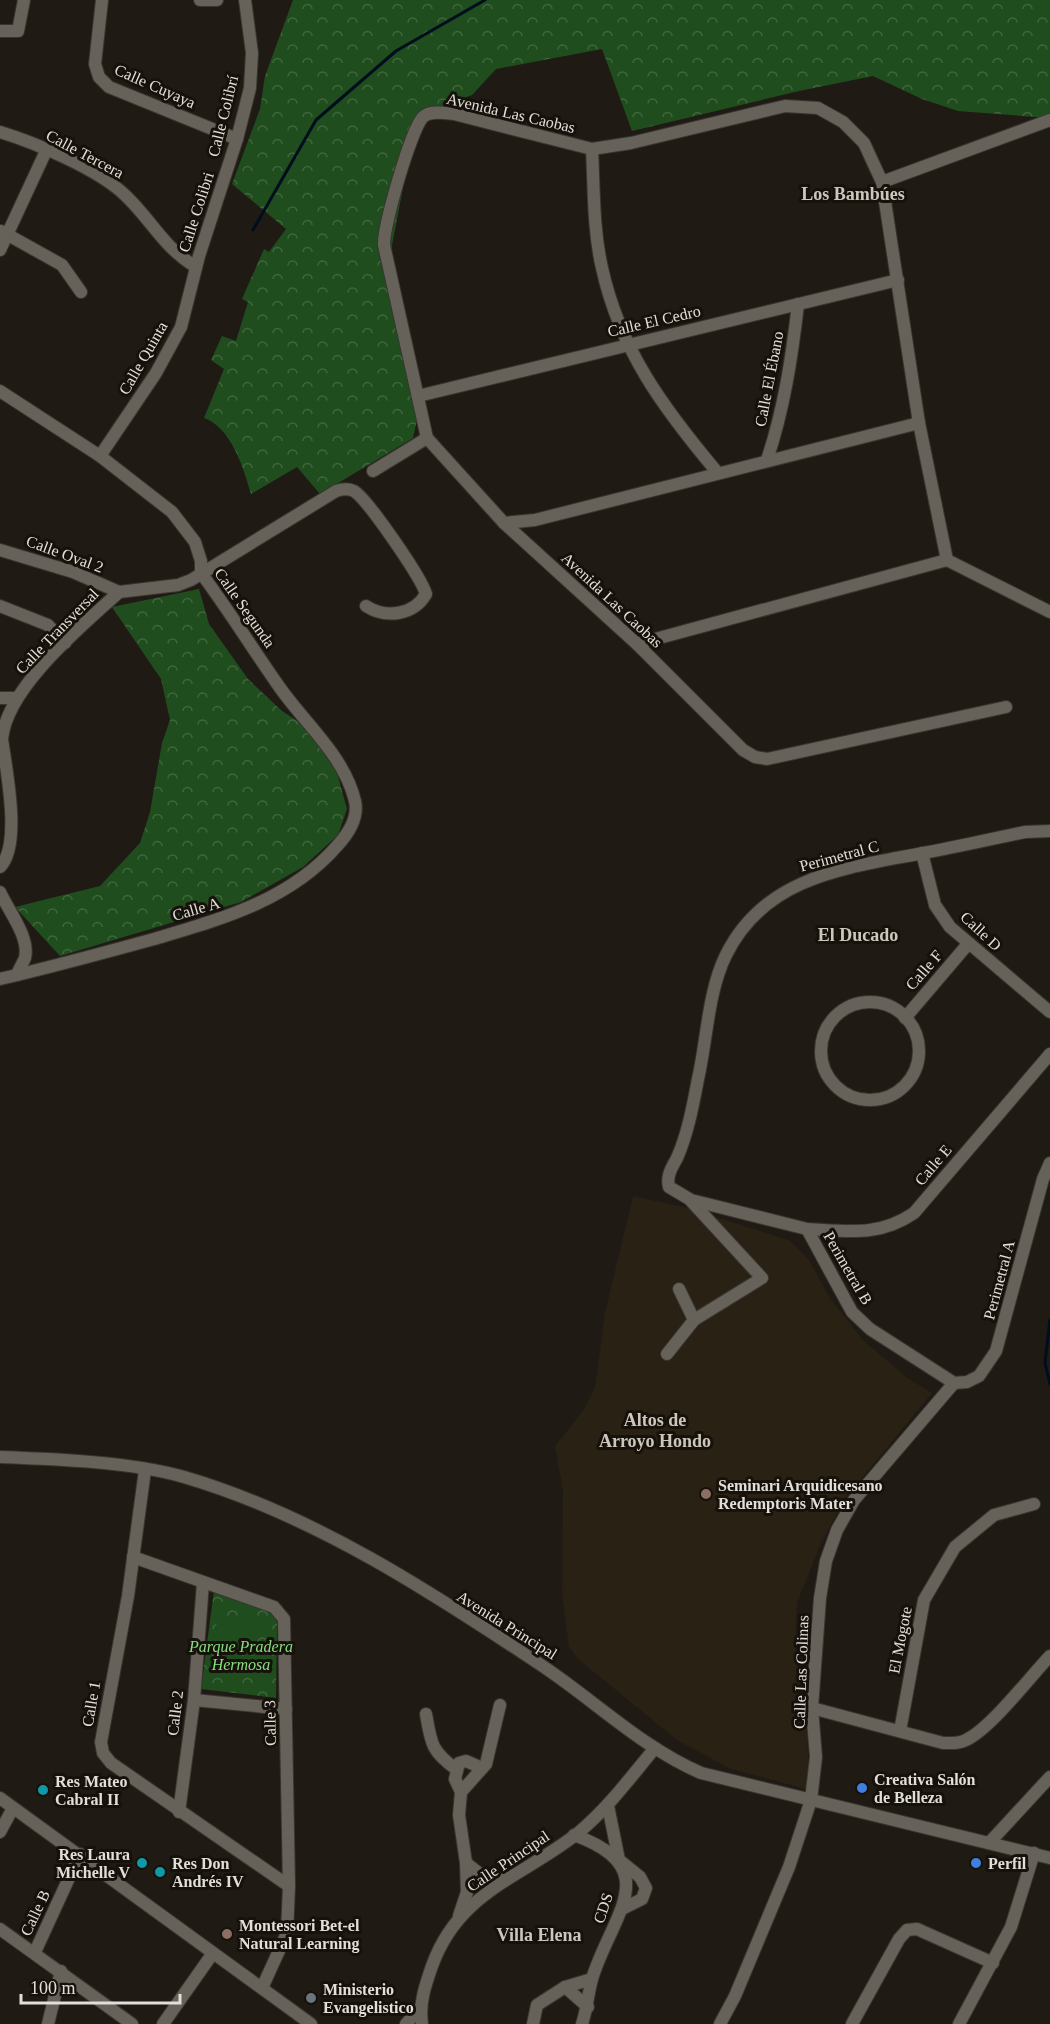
<svg xmlns="http://www.w3.org/2000/svg" width="1050" height="2024" font-family="'Times New Roman',serif">
	<defs>
		<pattern id="forest-crowns" width="20" height="18" patternUnits="userSpaceOnUse" patternTransform="scale(1.5)"><rect width="20" height="18" fill="#204d1e"/><path d="M2 6a3 3 0 1 1 6 0M12 15a3 3 0 1 1 6 0" fill="none" stroke="#40663e"/></pattern>
	</defs>
	<rect width="100%" height="100%" fill="#1f1b14"/>
	<polygon fill="#282114" points="633,1196 684,1207 789,1240 809,1260 830,1298 863,1340 909,1379 932,1393 846,1497 821,1543 797,1603 795,1646 806,1714 810,1790 731,1769 677,1740 578,1659 569,1647 562,1595 563,1491 555,1446 585,1408 595,1388 605,1313"/>
	<g fill="url(#forest-crowns)">
		<path d="M293 0H1050V118L958 111 922 99 873 76 799 91 632 131 602 49 496 69 472 95 430 110 405 177 388 266 417 420 413 438 320 494 297 467 251 494C244 469 231 427 204 418L224 369 211 360 222 336 236 341 248 302 242 299 264 249 269 252 286 229 232 184 260 109 265 76Z"/>
		<polygon points="199,589 209,624 248,679 282,711 305,726 337,773 347,809 338,835 303,867 241,902 60,956 15,907 100,886 140,843 150,812 162,743 170,720 161,679 112,607"/>
		<polygon points="214,1591 269,1609 277,1622 276,1698 201,1689"/>
	</g>
	<polygon fill="#204d1e" points="217,1619 258,1623 255,1651 214,1647"/>
	<g fill="none" stroke-linecap="round" stroke-linejoin="round">
		<g stroke="#000d1f" stroke-width="3">
			<polyline points="253,230 316,120 396,51 485,0"/>
			<polyline points="1050,1320 1045,1363 1050,1384"/>
		</g>
		<g stroke="#393632" stroke-width="14">
			<g id="minor">
				<polyline points="102,0 95,64 99,77 109,87 237,139"/>
				<polyline points="200,0 217,0"/>
				<polyline points="0,31 18,31 24,0"/>
				<path d="M0 132C36 143 100 170 126 196 153 222 163 247 196 267"/>
				<path d="M592 149C594 188 593 229 602 268 620 350 664 409 717 472"/>
				<polyline points="882,182 1050,120"/>
				<polyline points="1,231 62,265 81,292"/>
				<polyline points="0,250 46,151"/>
				<path d="M0 391 100 456 172 512 195 542 201 561V573C228 609 252 648 278 685 304 723 344 755 355 801 359 818 348 834 337 846 289 901 221 919 154 939 103 953 52 967 0 979"/>
				<polyline points="418,396 898,280"/>
				<polyline points="100,456 156,373 181,327 199,256 237,139 250,88 252,53 245,0"/>
				<path d="M767 460C784 409 792 357 798 304"/>
				<polyline points="373,471 427,438"/>
				<polyline points="504,523 535,520 919,423"/>
				<polyline points="0,550 73,572 119,592"/>
				<path d="M119 592 178 585 191 580 336 491C342 489 348 488 354 491 368 500 421 577 426 594 414 615 386 619 366 606"/>
				<polyline points="0,606 48,625 65,643"/>
				<polyline points="637,644 947,560"/>
				<polyline points="0,698 15,698"/>
				<path d="M1006 707 767 759 755 757 743 750 637 644 504 523 427 438 384 245C383 227 411 129 423 117 430 110 445 113 454 114L592 149 631 143 785 106 818 108 843 122 864 143 882 182 919 423 947 560 1050 612"/>
				<polyline points="922,853 935,905 950,927 1050,1012"/>
				<path d="M0 867C22 845 6 769 2 739 7 687 81 627 119 592"/>
				<path d="M0 892C8 910 30 937 25 958 23 963 19 969 17 975"/>
				<circle cx="870" cy="1051" r="49"/>
				<polyline points="905,1018 968,944"/>
				<path d="M807 1229C848 1231 879 1237 914 1213L1050 1054"/>
				<polyline points="679,1289 694,1320"/>
				<polyline points="667,1354 694,1320 762,1278 691,1201"/>
				<path d="M954 1383 870 1329 852 1312 807 1229 691 1200 669 1187C666 1176 672 1167 677 1158 688 1133 693 1105 698 1079 707 1040 708 991 726 955 765 876 846 868 923 853 957 847 991 839 1025 832L1050 831"/>
				<polyline points="954,1383 967,1382 979,1376 996,1351 1043,1179 1050,1163"/>
				<path d="M0 1457C55 1459 132 1462 184 1477 314 1515 433 1593 544 1667 596 1702 643 1748 701 1773L1050 1858"/>
				<polyline points="145,1470 128,1596 101,1742 103,1753 111,1763 289,1886"/>
				<polyline points="133,1557 274,1607 284,1619 289,1886 287,1933 262,1988"/>
				<polyline points="194,1700 286,1709"/>
				<path d="M812 1708 943 1743C951 1743 959 1744 966 1740 991 1728 1029 1678 1050 1656"/>
				<path d="M426 1714C431 1743 431 1751 456 1769"/>
				<polyline points="900,1731 924,1600 955,1547 994,1515 1034,1504"/>
				<polyline points="461,1792 455,1779 459,1763 466,1761 482,1768"/>
				<polyline points="0,1798 311,2024"/>
				<polyline points="608,1806 619,1860 640,1877 646,1888 642,1899 622,1909"/>
				<polyline points="179,1812 194,1700 203,1583"/>
				<polyline points="0,1832 13,1808"/>
				<path d="M574 1835C667 1868 611 1916 592 1979 588 1994 587 2009 582 2024"/>
				<polyline points="989,1843 1050,1777"/>
				<polyline points="466,1863 485,1878 508,1878"/>
				<polyline points="459,1916 467,1892 466,1863 459,1815 461,1792 486,1764 500,1705"/>
				<polyline points="0,1929 132,2024"/>
				<polyline points="35,1952 80,1854"/>
				<polyline points="565,1987 588,2007"/>
				<polyline points="48,2024 61,1971"/>
				<polyline points="163,2024 213,1953"/>
				<polyline points="406,2024 420,2008"/>
				<path d="M422 2024C419 2003 425 1986 432 1966 459 1891 521 1878 578 1833 608 1808 630 1778 655 1748"/>
				<polyline points="533,2024 537,2005 565,1987 592,1979"/>
				<polyline points="720,2024 735,1996 789,1867 811,1800 816,1757 812,1708 820,1598 826,1561 837,1530 854,1500 954,1383"/>
				<polyline points="852,2024 899,1939 907,1930 917,1929 993,1963"/>
				<polyline points="959,2024 1011,1927 1034,1853"/>
			</g>
		</g>
		<use href="#minor" stroke="#676259" stroke-width="12"/>
	</g>
	<g fill="#8d6e63" stroke="#16120b" stroke-width="2">
		<circle cx="706" cy="1494" r="6"/>
		<circle cx="227" cy="1934" r="6"/>
	</g>
	<g fill="#3f7fe0" stroke="#16120b" stroke-width="2">
		<circle cx="862" cy="1788" r="6"/>
		<circle cx="976" cy="1863" r="6"/>
	</g>
	<g fill="#0f9aa8" stroke="#16120b" stroke-width="2">
		<circle cx="43" cy="1790" r="6"/>
		<circle cx="142" cy="1863" r="6"/>
		<circle cx="160" cy="1872" r="6"/>
	</g>
	<circle fill="#6b7280" stroke="#16120b" stroke-width="2" cx="311" cy="1998" r="6"/>
	<g text-anchor="middle" dominant-baseline="central" stroke-width="6" stroke-linejoin="round" paint-order="stroke">
		<g font-size="16" fill="#e2dfda" stroke="#16120b">
			<text transform="translate(155 86) rotate(24)">Calle Cuyaya</text>
			<text transform="translate(511 113) rotate(13)">Avenida Las Caobas</text>
			<text transform="translate(223 116) rotate(-76)">Calle Colibrí</text>
			<text transform="translate(85 154) rotate(28)">Calle Tercera</text>
			<text transform="translate(196 212) rotate(-72)">Calle Colibri</text>
			<text transform="translate(654 321) rotate(-13)">Calle El Cedro</text>
			<text transform="translate(143 358) rotate(-60)">Calle Quinta</text>
			<text transform="translate(769 379) rotate(-79)">Calle El Ébano</text>
			<text transform="translate(65 554) rotate(20)">Calle Oval 2</text>
			<text transform="translate(612 600) rotate(43)">Avenida Las Caobas</text>
			<text transform="translate(245 608) rotate(55)">Calle Segunda</text>
			<text transform="translate(57 631) rotate(-46)">Calle Transversal</text>
			<text transform="translate(839 856) rotate(-15)">Perimetral C</text>
			<text transform="translate(196 909) rotate(-16)">Calle A</text>
			<text transform="translate(981 931) rotate(43)">Calle D</text>
			<text transform="translate(924 970) rotate(-49)">Calle F</text>
			<text transform="translate(933 1165) rotate(-50)">Calle E</text>
			<text transform="translate(848 1268) rotate(60)">Perimetral B</text>
			<text transform="translate(999 1280) rotate(-75)">Perimetral A</text>
			<text transform="translate(507 1625) rotate(32)">Avenida Principal</text>
			<text transform="translate(900 1640) rotate(-79)">El Mogote</text>
			<text transform="translate(801 1672) rotate(-88)">Calle Las Colinas</text>
			<text transform="translate(91 1704) rotate(-80)">Calle 1</text>
			<text transform="translate(175 1713) rotate(-83)">Calle 2</text>
			<text transform="translate(270 1723) rotate(-91)">Calle 3</text>
			<text transform="translate(508 1861) rotate(-34)">Calle Principal</text>
			<text transform="translate(603 1908) rotate(-71)">CDS</text>
			<text transform="translate(35 1913) rotate(-65)">Calle B</text>
		</g>
		<g font-size="16" font-weight="bold" fill="#e2dfda" stroke="#16120b" text-anchor="start">
			<text x="718" y="1485">Seminari Arquidicesano<tspan x="718" dy="18">Redemptoris Mater</tspan></text>
			<text x="874" y="1779">Creativa Salón<tspan x="874" dy="18">de Belleza</tspan></text>
			<text x="55" y="1781">Res Mateo<tspan x="55" dy="18">Cabral II</tspan></text>
			<text x="130" y="1854" text-anchor="end">Res Laura<tspan x="130" dy="18">Michelle V</tspan></text>
			<text x="172" y="1863">Res Don<tspan x="172" dy="18">Andrés IV</tspan></text>
			<text x="988" y="1863">Perfil</text>
			<text x="239" y="1925">Montessori Bet-el<tspan x="239" dy="18">Natural Learning</tspan></text>
			<text x="323" y="1989">Ministerio<tspan x="323" dy="18">Evangelistico</tspan></text>
		</g>
		<g font-size="16" font-style="italic" fill="#86de80" stroke="#16120b">
			<text x="241" y="1646">Parque Pradera<tspan x="241" dy="18">Hermosa</tspan></text>
		</g>
		<g font-size="18" font-weight="bold" fill="#ccc6bd" stroke="#16120b">
			<text x="853" y="194">Los Bambúes</text>
			<text x="858" y="935">El Ducado</text>
			<text x="655" y="1420">Altos de<tspan x="655" dy="21">Arroyo Hondo</tspan></text>
			<text x="539" y="1935">Villa Elena</text>
		</g>
	</g>
	<path d="M21 1994v9h159v-9" fill="none" stroke="#e2dfda" stroke-width="3"/>
	<text x="30" y="1994" font-size="18" fill="#e2dfda" stroke="#16120b" stroke-width="4.5" paint-order="stroke">100 m</text>
</svg>
